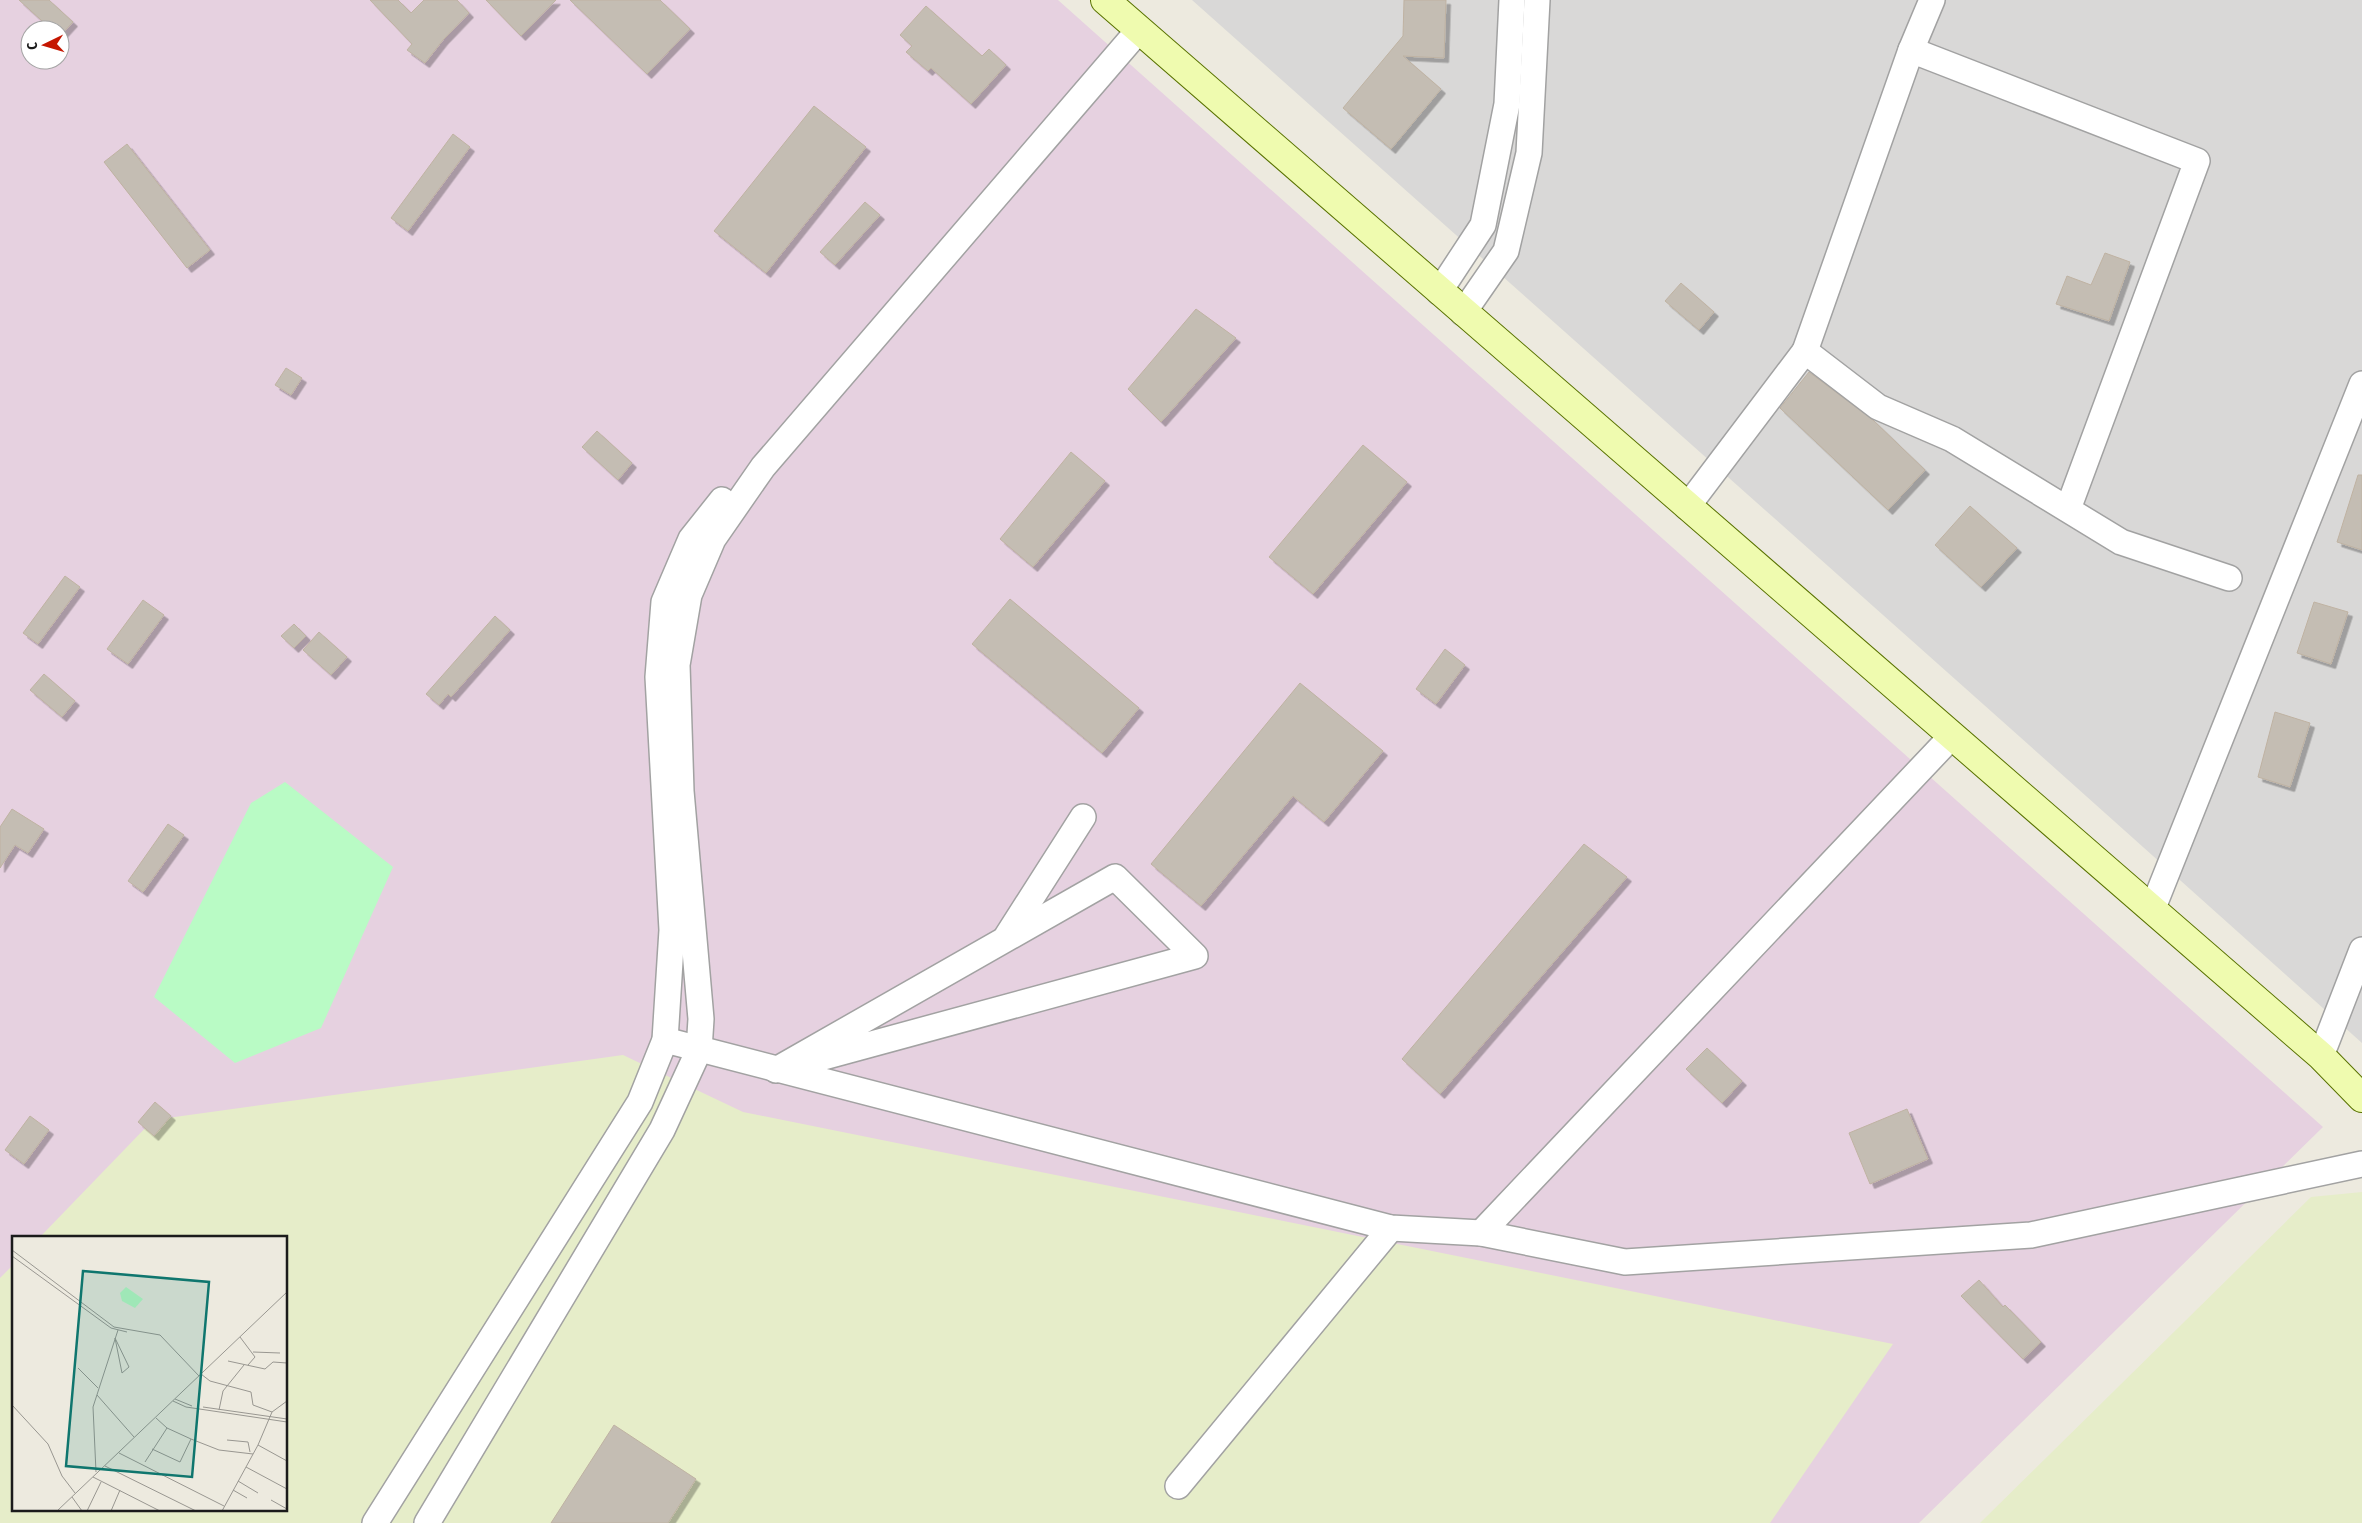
<svg xmlns="http://www.w3.org/2000/svg" width="2362" height="1523" font-family="'Fira Sans Condensed',sans-serif">
	<defs>
		<filter id="shadow"><feDropShadow dx="4.5" dy="4.5" stdDeviation="0" flood-color="#0004"/></filter>
	</defs>
	<rect width="100%" height="100%" fill="#edeadf"/>
	<polygon fill="#d9d8d7" points="1192,0 2362,0 2362,1043 2029,745"/>
	<path fill="#e6d1e0" fill-rule="evenodd" d="M0 0H1058L2323 1127 1919 1523H0ZM30 30H60V60H30ZM14 1237H286V1509H14Z"/>
	<g fill="#e6edc9">
		<polygon points="623,1055 743,1112 1893,1344 1770,1523 0,1523 0,1278 14,1264 14,1509 286,1509 286,1237 40,1237 153,1120"/>
		<polygon points="2362,1192 2362,1523 1980,1523 2311,1197"/>
	</g>
	<polygon fill="#b9fbc5" points="285,782 393,867 321,1028 235,1063 154,997 251,803"/>
	<g fill="#c4bdb3" stroke="#bfb2a2" filter="url(#shadow)">
		<polygon points="19,0 49,0 73,22 60,36 60,30 52,30"/>
		<polygon points="370,0 398,0 411,13 424,0 457,0 469,13 443,40 425,63 407,50 412,44"/>
		<polygon points="486,0 556,0 521,36"/>
		<polygon points="570,0 660,0 690,29 647,74"/>
		<polygon points="1404,0 1446,0 1444,58 1403,56 1441,89 1391,149 1343,108 1403,36"/>
		<polygon points="926,6 982,56 989,49 1006,65 971,104 931,68 928,71 906,52 912,46 900,35"/>
		<polygon points="814,106 866,147 766,273 714,231"/>
		<polygon points="453,134 470,147 408,231 391,218"/>
		<polygon points="127,144 210,250 187,268 104,162"/>
		<polygon points="865,202 880,215 835,265 820,252"/>
		<polygon points="2105,253 2130,262 2109,321 2056,304 2067,276 2091,285"/>
		<polygon points="1681,283 1714,312 1699,330 1665,301"/>
		<polygon points="1196,309 1236,338 1161,422 1128,389"/>
		<polygon points="286,368 302,378 291,395 275,385"/>
		<polygon points="1809,372 1873,420 1925,470 1888,510 1780,408"/>
		<polygon points="597,431 632,463 618,480 582,447"/>
		<polygon points="1363,445 1407,482 1313,594 1269,557"/>
		<polygon points="1071,452 1105,481 1033,567 1000,539"/>
		<polygon points="2358,475 2362,475 2362,550 2337,542"/>
		<polygon points="1970,506 2017,548 1981,587 1935,545"/>
		<polygon points="65,576 80,587 38,644 23,633"/>
		<polygon points="1010,599 1139,708 1102,753 972,644"/>
		<polygon points="143,600 164,615 128,664 107,649"/>
		<polygon points="2314,602 2348,612 2331,664 2297,653"/>
		<polygon points="495,616 510,630 451,697 448,694 439,705 426,694"/>
		<polygon points="294,624 306,636 294,648 281,636"/>
		<polygon points="319,632 347,657 331,675 303,650"/>
		<polygon points="1445,649 1465,665 1436,704 1416,689"/>
		<polygon points="44,674 75,701 62,717 30,690"/>
		<polygon points="1300,683 1383,751 1324,822 1293,796 1201,906 1151,864"/>
		<polygon points="2275,712 2310,723 2290,787 2258,777"/>
		<polygon points="12,809 44,829 28,853 15,845 0,868 0,827"/>
		<polygon points="168,824 184,835 143,892 128,881"/>
		<polygon points="1584,844 1627,877 1440,1094 1402,1059"/>
		<polygon points="1707,1048 1742,1081 1722,1103 1686,1069"/>
		<polygon points="155,1102 171,1116 154,1136 138,1122"/>
		<polygon points="1907,1109 1928,1159 1870,1184 1849,1133"/>
		<polygon points="30,1116 49,1130 24,1164 5,1150"/>
		<polygon points="1979,1280 2003,1307 2005,1305 2041,1342 2023,1359 1961,1296"/>
		<polygon points="614,1425 696,1479 668,1523 551,1523"/>
	</g>
	<g fill="none" stroke-linecap="round" stroke-linejoin="round">
		<g stroke="#a2a2a2" stroke-width="28">
			<g id="street">
				<polyline points="1911,50 1932,0"/>
				<polyline points="1439,292 1483,225 1507,104 1512,0"/>
				<polyline points="1463,313 1506,251 1529,153 1537,0"/>
				<polyline points="1805,351 1911,50 2197,161 2068,509"/>
				<polyline points="1687,507 1805,351 1878,407 1952,439 2121,542 2229,578"/>
				<polygon points="1115,877 1195,956 776,1070"/>
				<polyline points="2152,910 2362,384"/>
				<polyline points="1007,936 1083,817"/>
				<polyline points="665,1040 1391,1228 1481,1233 1625,1262 2031,1235 2362,1164"/>
				<polyline points="2321,1056 2362,950"/>
				<polyline points="1481,1233 1952,736"/>
				<polyline points="1178,1486 1391,1228"/>
				<polyline points="375,1523 640,1102 665,1040 672,930 658,677 664,602 691,539 722,500"/>
				<polyline points="427,1523 662,1130 699,1050 701,1019 681,791 677,665 689,595 713,539 763,467 1139,30"/>
			</g>
		</g>
		<g stroke="#597201" stroke-width="30">
			<polyline id="secondary" points="1105,0 2321,1056 2362,1098"/>
		</g>
		<use href="#street" stroke="#fff" stroke-width="25"/>
		<use href="#secondary" stroke="#effbaf" stroke-width="28"/>
	</g>
	<g transform="translate(12 1236)">
		<rect width="275" height="275" fill="#edeadf"/>
		<path d="M114 51 131 63 123 72 110 65 108 57Z" fill="#b9fbc5"/>
		<path fill="none" stroke="#999791" stroke-width="1" d="M0 14 102 91 148 99 187 140M0 20 99 92 115 96M228 101 243 121 236 129M103 102 117 131 110 137ZM241 116 268 117M216 125 253 133 261 126 275 127M66 132 86 152M189 138 198 145 239 156 241 169 260 176M85 159 122 201M163 163 180 170M161 165 174 171 275 186M0 169 36 208 50 240 63 257M191 171 275 183M207 174 211 155 232 129M179 203 207 214 241 218M215 204 236 206 238 216M246 209 275 225M140 213 168 226 179 203 155 192M107 217 212 270M133 226 155 192 144 182M93 230 184 275M234 231 275 253M84 236 81 171 106 94M81 241 148 275M226 245 246 257M221 254 235 262M60 261 70 275M259 264 275 273M45 275 275 56M75 275 89 246M99 275 108 254M210 275 246 209 260 176 275 165"/>
		<path fill="#0f766e" fill-opacity="0.15" stroke="#0f766e" stroke-width="2.5" d="M71 35 197 46 180 241 54 230Z"/>
		<rect width="275" height="275" fill="none" stroke="#1b1b1b" stroke-width="2.5"/>
	</g>
	<g transform="translate(45 45) rotate(265)"><circle r="24" fill="#ffffff" stroke="#a4a4a4"/>
	<path d="M0-4L9 19L0 12L-9 19Z" fill="#c51600"/>
	<text y="-8" font-size="14" font-weight="bold" text-anchor="middle" fill="#1b1b1b">С</text>
	</g>
</svg>
